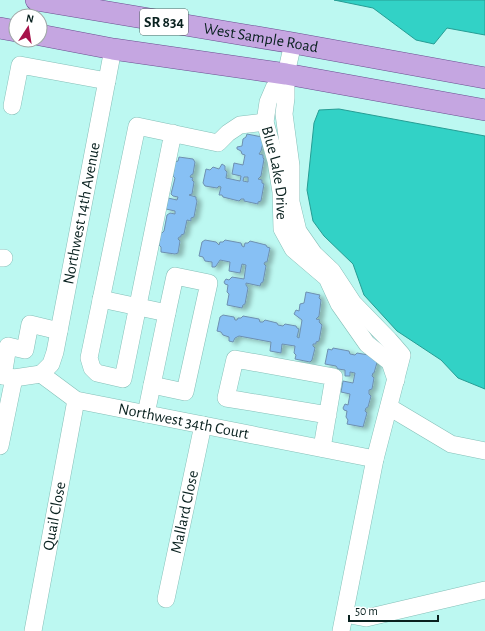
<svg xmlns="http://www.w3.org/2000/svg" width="485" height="631" font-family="'Alegreya Sans',sans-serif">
	<defs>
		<filter id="shadow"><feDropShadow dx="4.5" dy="2.5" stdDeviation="2" flood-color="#0004"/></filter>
	</defs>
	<rect width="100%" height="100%" fill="#bcf8f1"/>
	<g fill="#32d2c6" stroke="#269d94">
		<polygon points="334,0 485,0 485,35 447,28 434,44 416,40 373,8"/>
		<polygon points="339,109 485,136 485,389 458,378 441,360 397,331 364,295 353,264 324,236 313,221 307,190 314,123 319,110"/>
	</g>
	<g fill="#87c0f4" stroke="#6e90b0" fill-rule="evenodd" filter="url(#shadow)">
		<path d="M247 134 262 137 264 139 261 151 259 154 263 155V158L264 159 261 176 258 179 262 180V183L264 184 261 201 258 202V204L244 201V199H241L239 201 223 197 222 195H219L221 187 219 186 217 188 205 186 203 183 206 169 210 170 213 167 219 169 222 164 225 166V170L227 172 226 178 240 181 241 176 232 174 234 163 243 165 245 155 242 154 241 151 237 149V147L242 146 243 139 246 137ZM244 177H248V182L243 181Z"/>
		<polygon points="179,157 193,159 195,162 193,174 191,175 190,177 193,178 192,180 194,182 192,194 189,195 196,197 196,199 197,201 194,217 191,218 191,221 187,220 184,234 181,235 181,237 179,237 178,239 180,241 178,253 175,254 161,252 161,247 159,245 160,238 157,238 158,232 162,233 164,231 167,215 170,213 175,214 175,211 166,209 168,198 177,200 178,197 173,196 171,194 175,178 173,176 175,162 178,161"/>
		<polygon points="205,240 216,242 219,245 220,242 223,242 225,240 241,243 242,246 244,247 245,243 248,243 250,241 266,245 267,247 270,248 267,262 265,262 264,264 266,266 263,282 261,283 260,286 246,283 246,285 248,288 245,304 243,305 242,308 227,305 229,294 227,292 228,285 225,284 224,282 226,279 229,280 232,277 244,279 246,265 242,264 240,273 229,271 230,262 220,260 216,266 215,267 212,267 212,262 205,261 203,257 199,256 202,242"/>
		<polygon points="306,292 320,295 319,298 321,300 319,316 316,319 320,320 319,322 322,325 319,341 316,342 316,344 313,344 313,346 315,348 312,360 310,362 295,359 296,355 294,353 295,346 282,344 281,353 270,351 271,342 239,336 235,338 233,342 229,341 229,337 223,335 221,332 217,331 220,317 223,315 234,317 235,320 237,320 238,318 241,318 243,316 259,319 260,322 263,322 265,320 277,323 278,325 283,326 285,324 296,326 297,328 299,329 297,337 299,338 302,320 294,314 296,310 299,311 300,304 304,303"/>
		<polygon points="333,348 349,351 350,354 355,355 357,353 374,356 378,359 374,373 373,373 372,376 374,378 372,389 369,390 369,394 371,396 368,407 366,408 365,411 367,413 363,427 347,424 348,420 346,417 347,411 344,410 343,408 345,404 348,405 350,394 341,392 343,381 353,383 355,373 350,372 350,376 345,376 345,370 338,369 336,366 325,364 328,349 332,350"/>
	</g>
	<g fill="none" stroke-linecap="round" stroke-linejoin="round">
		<g stroke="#85bfb8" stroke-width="18">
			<g id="minor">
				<polyline points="293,43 286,74 286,98 284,114 291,166 291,202 298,231 314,254 332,271 353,303 389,340 402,355 375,459 341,631"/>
				<path id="s1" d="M286 74 274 88 268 102 265 122 276 161 281 192 282 229 293 249 327 278 339 304 367 344 390 362 396 380"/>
				<polyline points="12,106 20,65 107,81"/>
				<polyline points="173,133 123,379 97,373 92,368 89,358 137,126 218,143 228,133 240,125 265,122"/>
				<polyline points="0,258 4,258"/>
				<polyline points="101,299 167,313 175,276 209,283 185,392 152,385"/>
				<path id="s2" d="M41 374 51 364 55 352 113 49"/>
				<path id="s3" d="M0 375 14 378 41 374 76 400 375 459"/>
				<polyline points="3,376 8,346 25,350 30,324 59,331"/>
				<polyline points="389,407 451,444 485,451"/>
				<polyline points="146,414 167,313"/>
				<polyline points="0,446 14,378"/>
				<polyline points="322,448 334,377 235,359 226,398 328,415"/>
				<path id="s4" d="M166 599 203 425"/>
				<polyline points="345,614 366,618 485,590"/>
				<path id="s5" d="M33 631 76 400"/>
			</g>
		</g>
		<g stroke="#6a5090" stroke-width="22">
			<g id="major">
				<path id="s6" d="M36 0 293 43 485 78"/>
				<polyline points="0,28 16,31"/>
				<polyline points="40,35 113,49 286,74 485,110"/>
			</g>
		</g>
		<use href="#minor" stroke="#fff" stroke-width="17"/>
		<use href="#major" stroke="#c5a6e1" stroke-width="21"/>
	</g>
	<g text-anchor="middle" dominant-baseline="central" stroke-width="3" stroke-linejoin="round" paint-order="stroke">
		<rect fill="#fff" stroke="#536462" stroke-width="1" x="140" y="9" width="48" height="26" rx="3"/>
		<g font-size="15" font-weight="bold" fill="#09211f">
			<text x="164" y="22">SR 834</text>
		</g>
		<g font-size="16" fill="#09211f" stroke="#fff">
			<text stroke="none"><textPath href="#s6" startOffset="228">West Sample Road</textPath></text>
			<text stroke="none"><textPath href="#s1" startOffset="106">Blue Lake Drive</textPath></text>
			<text stroke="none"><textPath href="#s2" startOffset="168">Northwest 14th Avenue</textPath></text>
			<text stroke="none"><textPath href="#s3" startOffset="195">Northwest 34th Court</textPath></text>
			<text stroke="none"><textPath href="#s4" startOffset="89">Mallard Close</textPath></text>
			<text stroke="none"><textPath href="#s5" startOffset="117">Quail Close</textPath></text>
		</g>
	</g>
	<g transform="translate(28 28) rotate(12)"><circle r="19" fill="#ffffff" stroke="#9da6a5"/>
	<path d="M0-3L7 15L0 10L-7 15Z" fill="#a7124a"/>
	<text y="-6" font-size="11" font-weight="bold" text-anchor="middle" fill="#09211f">N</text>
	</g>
	<path d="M349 615v6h89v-6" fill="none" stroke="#09211f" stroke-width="2"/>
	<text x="355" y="615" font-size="12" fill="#09211f" stroke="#ffffff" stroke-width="3" paint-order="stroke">50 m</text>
</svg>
